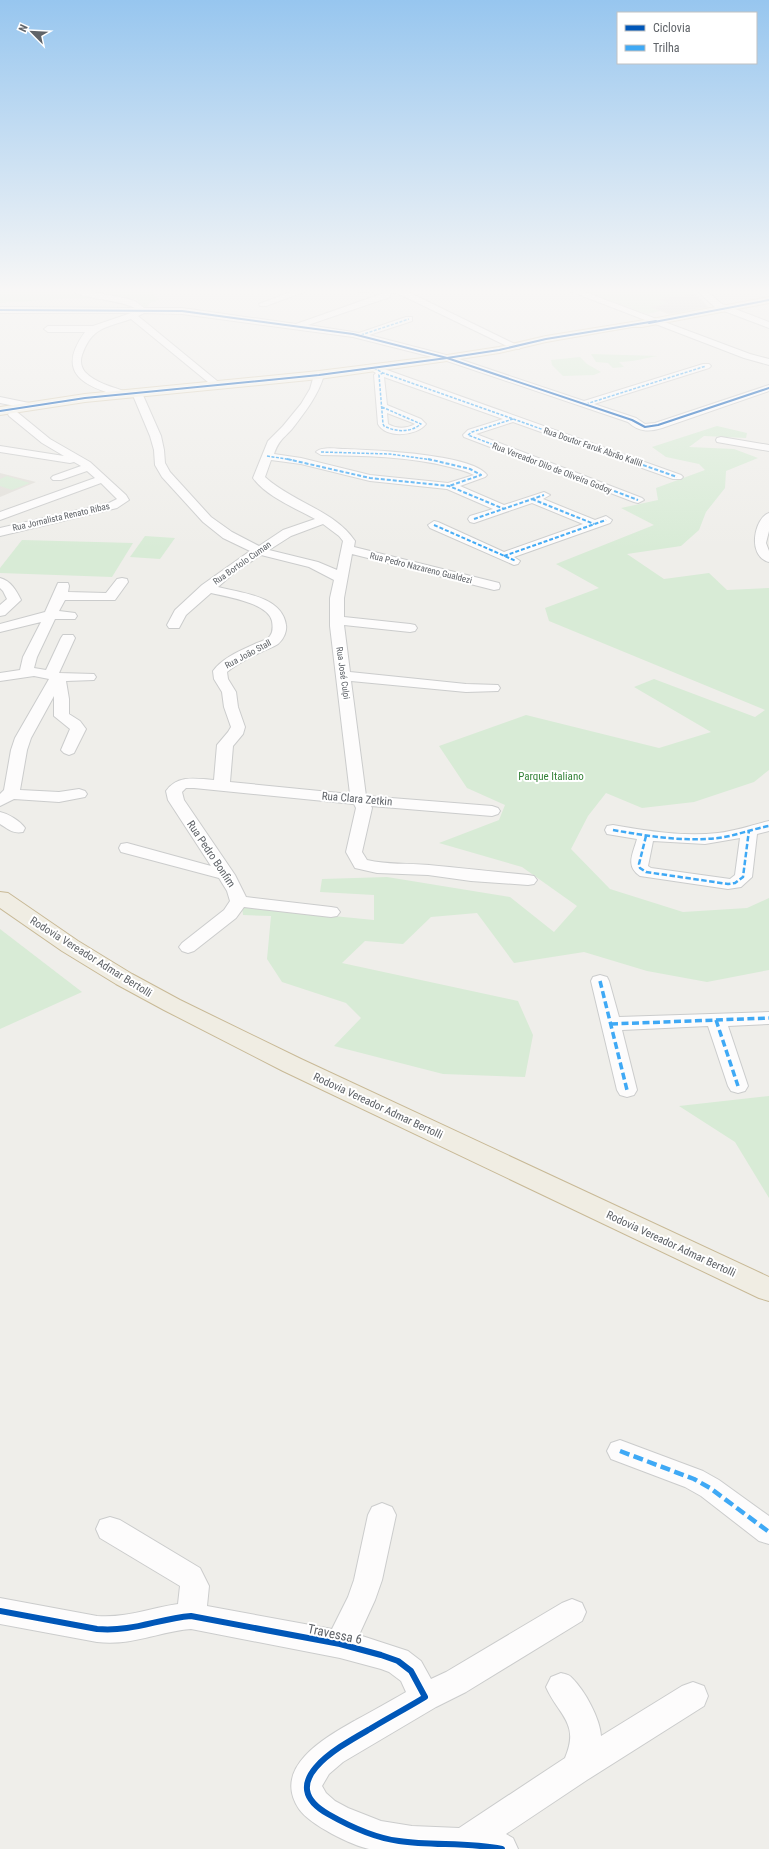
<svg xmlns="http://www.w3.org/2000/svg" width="769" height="1849" font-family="'Roboto Condensed',sans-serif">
	<rect width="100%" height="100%" fill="#efeeea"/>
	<polygon fill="#e2e0da" points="0,473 36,482 0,497"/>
	<g fill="#d8ebd6">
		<polygon points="60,290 84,295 122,290 195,290 153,292 159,300 150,303 146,309 136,299 75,298 0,303 0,291"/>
		<polygon points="579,290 691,290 695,294 660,299 668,304 652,307 661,311 647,314"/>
		<path d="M591 354 658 356C645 358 633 362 619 362L624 367 613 368 608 363 596 362Z"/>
		<polygon points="580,357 587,364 601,372 594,375 563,376 552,365 551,360"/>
		<polygon points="717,426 747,433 746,438 704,436 689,447 734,449 758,458 726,471 725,488 706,512 699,530 681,546 627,554 664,579 709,573 727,590 769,588 769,770 754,782 694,802 642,808 606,793 588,816 571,849 610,889 683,912 747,908 769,898 769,970 707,982 647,971 584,952 514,963 477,913 431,917 403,944 365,941 342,963 518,1001 533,1035 525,1077 443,1074 334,1046 361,1018 346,1003 282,982 267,959 271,916 243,915 242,907 374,920 374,895 320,892 322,879 387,877 510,897 554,932 577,906 522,867 439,843 499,820 505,805 467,788 439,746 526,715 659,748 711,732 634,687 654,679 755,717 765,710 549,621 545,608 599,588 556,564 654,525 621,508 658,500 656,488 705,470 699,464 666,457 652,447"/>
		<polygon points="7,476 30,483 12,490 0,486 0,479"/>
		<polygon points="145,536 175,538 160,559 130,557"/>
		<polygon points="22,540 133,543 112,577 0,573 0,568"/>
		<polygon points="0,929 82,992 0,1029"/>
		<polygon points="769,1096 769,1198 735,1142 679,1106"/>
	</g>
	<polygon fill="#d6d5d3" stroke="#deddd9" points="695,294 708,307 669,314 651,307 668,304 659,299"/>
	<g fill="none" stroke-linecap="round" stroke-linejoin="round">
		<g stroke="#cbcccc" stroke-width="2">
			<g id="minor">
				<path d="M72 290H82L124 298 135 301 144 308H182L296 324 384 293 359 292 355 290H404L521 347 519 349H513L397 293H390V297L308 325 359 333 406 317H412V321L369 335 450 356 584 401 703 364H709L711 366 709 368 594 404 636 418 645 424 655 423 769 385V391L662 428C649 432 639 432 628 422L444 360 353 337 182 314 144 313 138 316 222 385 220 387H214L131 319C105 328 92 327 82 355 80 361 81 367 85 372 95 383 113 387 127 392L128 394 123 397C84 387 55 373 85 332H48L44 329 48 326H93L131 313H0V307L135 308C118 299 80 299 72 290Z"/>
				<polygon points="296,290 309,290 266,306 260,306 259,304"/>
				<polygon points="567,290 579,290 750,354 769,359 769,365 744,358"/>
				<polygon points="696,290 705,290 722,304 769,322 769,328 716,308"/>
				<path d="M373 365 681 475 683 477 681 479H673L513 422 476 434 642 498 644 500 638 503 634 502 464 437 463 435 468 430 503 419 384 377 387 405 421 419 426 424C417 436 386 439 378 424L374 375 376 373 368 368ZM387 413 413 423 415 424C406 429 397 429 388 424Z"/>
				<path d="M319 372 324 375C318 396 305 412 292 429 283 439 279 440 274 454L301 458 370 475 448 483 474 475C466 471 458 469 450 467 408 456 364 456 321 455L316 452C321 446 338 449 345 449 372 450 472 454 487 475L485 477 460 486 504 505 544 492 550 495 543 499 595 520 606 516 612 520 610 523 514 557 520 561 518 564 514 565 430 528 428 525 434 521 438 522 504 552 583 524 532 503 474 523 470 522 468 519 470 516 493 509 447 489 370 481 301 464 271 460 265 477C292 502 334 510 355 541L354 547 499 583 500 586 499 589 494 590 352 554 344 598V617L410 624 415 625 417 628 415 631 410 632 344 625 350 672 466 684 498 685 500 688 498 691 466 692 351 681 366 796 492 806 498 808 500 811 498 814 492 816 371 806 372 808 362 852 367 860C387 865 408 863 429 865 462 868 495 872 528 875L534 876 537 880 534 884 528 885 471 881 428 875 377 873 355 868 346 852 356 808 354 804 194 788H186L182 792 184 800 235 875 246 897 331 907 337 908 340 912 337 916 331 917 244 907 236 918 194 951 188 953 182 951 179 947 182 943 224 910 230 901 227 891 219 878 121 852 119 848 121 844 127 843 211 866 168 800 166 791C178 774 197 779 214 780L217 745 228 732 231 727 224 707 222 692 214 679 213 671C223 657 242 650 257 643 261 641 267 640 270 636 273 632 273 627 272 621 268 603 228 597 211 593L186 615 179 628H169L167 625 175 610 202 585 250 551 223 538 203 522 162 477 155 465 154 450 150 436 132 393 137 390 142 393 161 436 164 450 165 463 170 472 211 517 232 532 259 546 283 530 315 519C295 508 267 497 253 478L268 441 283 426 301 404 310 389 314 375ZM323 524 339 536 343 541 337 570 318 562 269 550 291 536ZM261 555 309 567 334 580 330 598V626L350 794 230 782 233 746 243 734 245 727 238 707 236 692 228 679 227 672C238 663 249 658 261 652 267 649 274 647 278 644 284 639 287 631 286 625 282 596 241 593 218 587L234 573Z"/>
				<polygon points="0,397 34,404 35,406 30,409 0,403"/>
				<polygon points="13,411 17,412 50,439 90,462 126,495 129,500 117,508 0,536 0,528 109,503 117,499 101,483 0,520 0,512 95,478 87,471 61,480 53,480 51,478 53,476 81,466 74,462 70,463 0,452 0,446 64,456 42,443 9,416 8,414"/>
				<polygon points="721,437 769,445 769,451 717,442 716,440 717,438"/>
				<path d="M769 513V531L766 543 769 551V562C746 556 755 517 769 513Z"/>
				<path d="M0 578C11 581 16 590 21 600L5 615 0 616V605L7 599 3 591 0 588Z"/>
				<polygon points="122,578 127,579 128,582 115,600 65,600 59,611 75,613 77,616 75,619 55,619 37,657 34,668 46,670 61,638 63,635 73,635 75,638 59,673 94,674 96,677 94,680 66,681 69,699 69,714 80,721 86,729 74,753 69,755 64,753 61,750 70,729 54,716 54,696 31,738 27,750 20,790 59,792 79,789 85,791 87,794 85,797 59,802 14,799 0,806 0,794 4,790 11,750 15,738 49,679 34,676 0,681 0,673 20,670 23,657 41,622 0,632 0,624 45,612 58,583 68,583 69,586 68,592 106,593 117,579"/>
				<path d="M0 812C9 814 20 821 25 828L23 832C13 834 8 829 0 824Z"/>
				<path d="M769 821V831L757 834 752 877 741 887 728 889 640 876C625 866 633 854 637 839L607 834 605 830 607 826 613 825C648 831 683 837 718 833 736 831 752 825 769 821ZM740 838 735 875 730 879 651 868 648 866 653 841 705 844Z"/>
				<polygon points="600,975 607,977 609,981 619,1017 769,1012 769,1024 728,1026 748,1086 745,1091 738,1093 731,1091 728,1086 708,1026 622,1030 637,1090 634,1095 627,1097 620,1095 617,1090 591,981 593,977"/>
				<polygon points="620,1440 703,1471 719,1480 769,1516 769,1544 759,1541 701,1496 685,1487 611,1459 607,1451 611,1443"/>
				<path d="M382 1503 392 1507 396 1515 382 1580 375 1600 359 1635 408 1651 421 1661 431 1679 446 1672 562 1603 572 1599 582 1603 586 1612 582 1621 466 1692 436 1707 343 1762 329 1774 322 1786 326 1793 335 1801 348 1808 381 1821 412 1826 459 1828 565 1758C580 1723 559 1716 546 1687L551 1677 561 1673C565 1674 570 1675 572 1678 585 1691 600 1718 601 1736L682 1686 693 1682 704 1686 708 1696 704 1706 587 1780 506 1834 513 1838 518 1849C483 1849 447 1849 412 1849 399 1849 382 1849 369 1849 351 1845 310 1825 299 1809 271 1767 326 1737 356 1720 373 1711 390 1701 406 1692L401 1681 389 1672 381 1669 340 1658 191 1629C157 1632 133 1646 97 1642L0 1624V1598L97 1616C129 1618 149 1608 178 1604L180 1586 100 1538 96 1529 100 1520 110 1517 120 1520 200 1568 209 1586 207 1606 332 1629 348 1597 354 1580 368 1515 372 1507Z"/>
			</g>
		</g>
		<g stroke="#d7ceb8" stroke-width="2">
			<polygon id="major" points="769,297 769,303 642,327 632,327 546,342 499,353 447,361 319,379 85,402 0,415 0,407 85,394 319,371 447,355 499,347 546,336 657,318"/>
		</g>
		<g stroke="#c8b996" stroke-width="2">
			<polygon id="highway" points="0,892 8,893 78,941 132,974 180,1000 301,1059 769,1277 769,1301 759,1298 283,1071 164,1010 116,984 62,951 0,908"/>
		</g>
		<use href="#minor" fill="#fdfcfc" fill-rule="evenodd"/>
		<use href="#major" fill="#f4f2e9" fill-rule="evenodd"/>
		<use href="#highway" fill="#f0ede3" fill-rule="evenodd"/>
		<g stroke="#3fa9f5" stroke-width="1.5" stroke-dasharray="3 1.5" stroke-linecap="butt">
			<polyline points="361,335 409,319"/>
			<polyline points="374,368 383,373 629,460"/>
			<polyline points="586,404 706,366"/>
			<path d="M382 407 421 424C410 433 396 432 384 426L383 424 379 375 383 373"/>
			<polyline points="513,419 472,432 468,435 533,460"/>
			<polyline points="321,452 390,454 433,460"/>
			<polyline points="267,456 293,460"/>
		</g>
		<g stroke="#3fa9f5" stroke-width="2" stroke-dasharray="4 2" stroke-linecap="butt">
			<polyline points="287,459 370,478 449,486 504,509"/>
			<polyline points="428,459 470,469 481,475 449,486"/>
			<polyline points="530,459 638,500"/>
			<polyline points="626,459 677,477"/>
			<polyline points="532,499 594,524"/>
			<polyline points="474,519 544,495"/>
			<polyline points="434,525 516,561"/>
			<polyline points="504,556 606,520"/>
		</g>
		<g stroke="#3fa9f5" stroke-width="2.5" stroke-dasharray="5.5 2.5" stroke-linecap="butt">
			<path d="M613 830C647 836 683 842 718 838 735 836 752 829 769 826"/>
			<polyline points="646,836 639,864 640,868 646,872 728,884 735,883 743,877 749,830"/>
		</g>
		<g stroke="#3fa9f5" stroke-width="3.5" stroke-dasharray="7 3.5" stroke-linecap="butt">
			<polyline points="600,981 627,1090"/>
			<polyline points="716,1020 738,1086"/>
			<polyline points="611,1024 769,1018"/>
		</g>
		<polyline stroke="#3fa9f5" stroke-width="4.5" stroke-dasharray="10 4.5" stroke-linecap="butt" points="620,1451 694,1479 710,1488 769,1532"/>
		<g stroke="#fff" stroke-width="3.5">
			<g id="cycleway-far1">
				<polyline points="0,310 182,311 353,334 447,358 632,420 645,427 658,425 769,388"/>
				<polyline points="649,323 769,300"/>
				<polyline points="0,411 85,398 319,375 447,358 499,350 546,339 656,321"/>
			</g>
		</g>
		<g stroke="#fff" stroke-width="8">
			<path id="cycleway" d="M0 1611 97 1629C133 1632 157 1619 191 1616L340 1644 381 1655 398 1661 411 1671 425 1697C407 1708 388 1718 370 1729 342 1745 272 1782 328 1814 349 1826 375 1838 399 1841 433 1846 468 1842 502 1849"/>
		</g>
		<use href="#cycleway-far1" stroke="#0057b8" stroke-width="2"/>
		<use href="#cycleway" stroke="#0057b8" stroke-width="6"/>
	</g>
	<linearGradient id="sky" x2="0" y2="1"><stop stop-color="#97c6ef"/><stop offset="0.53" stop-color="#f8f7f6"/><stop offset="1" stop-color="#f8f7f6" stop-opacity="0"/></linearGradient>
	<rect width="769" height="549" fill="url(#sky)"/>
	<g text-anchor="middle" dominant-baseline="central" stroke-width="4" stroke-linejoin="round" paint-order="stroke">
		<g font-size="9" fill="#5f6368" stroke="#fff">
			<text transform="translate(593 447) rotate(19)">Rua Doutor Faruk Abrão Kallil</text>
			<text transform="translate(552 468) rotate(21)">Rua Vereador Dilo de Oliveira Godoy</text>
			<text transform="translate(61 517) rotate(-13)">Rua Jornalista Renato Ribas</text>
			<text transform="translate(242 563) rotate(-35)">Rua Bortolo Cuman</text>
			<text transform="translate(421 568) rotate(14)">Rua Pedro Nazareno Gualdezi</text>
			<text transform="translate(248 654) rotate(-28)">Rua João Stall</text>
			<text transform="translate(343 673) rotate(82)">Rua José Culpi</text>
		</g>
		<g font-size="11" fill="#348238" stroke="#fff">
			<text x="551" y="776">Parque Italiano</text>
		</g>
		<g font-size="11" fill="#5f6368" stroke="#fff">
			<text transform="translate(357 799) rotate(5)">Rua Clara Zetkin</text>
			<text transform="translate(211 854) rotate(56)">Rua Pedro Bonfim</text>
			<text transform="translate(91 957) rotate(32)">Rodovia Vereador Admar Bertolli</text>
			<text transform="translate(378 1106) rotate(25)">Rodovia Vereador Admar Bertolli</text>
			<text transform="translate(671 1244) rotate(25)">Rodovia Vereador Admar Bertolli</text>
		</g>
		<g font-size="13" fill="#5f6368" stroke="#fff">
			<text transform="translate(335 1634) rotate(12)">Travessa 6</text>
		</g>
	</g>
	<rect x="617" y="12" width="140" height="52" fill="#ffffff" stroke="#bfc1c3"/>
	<rect x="625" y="25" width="20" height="6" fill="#0057b8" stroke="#bfc1c3"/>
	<text x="653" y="32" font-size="12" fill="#5f6368">Ciclovia</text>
	<rect x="625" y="45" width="20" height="6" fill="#3fa9f5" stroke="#bfc1c3"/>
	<text x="653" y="52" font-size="12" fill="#5f6368">Trilha</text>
	<g transform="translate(32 32) rotate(294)" stroke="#ffffff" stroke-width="3" paint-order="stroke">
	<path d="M0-3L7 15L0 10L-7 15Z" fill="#5f6368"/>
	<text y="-6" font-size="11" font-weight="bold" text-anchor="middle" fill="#5f6368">N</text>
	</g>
</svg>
